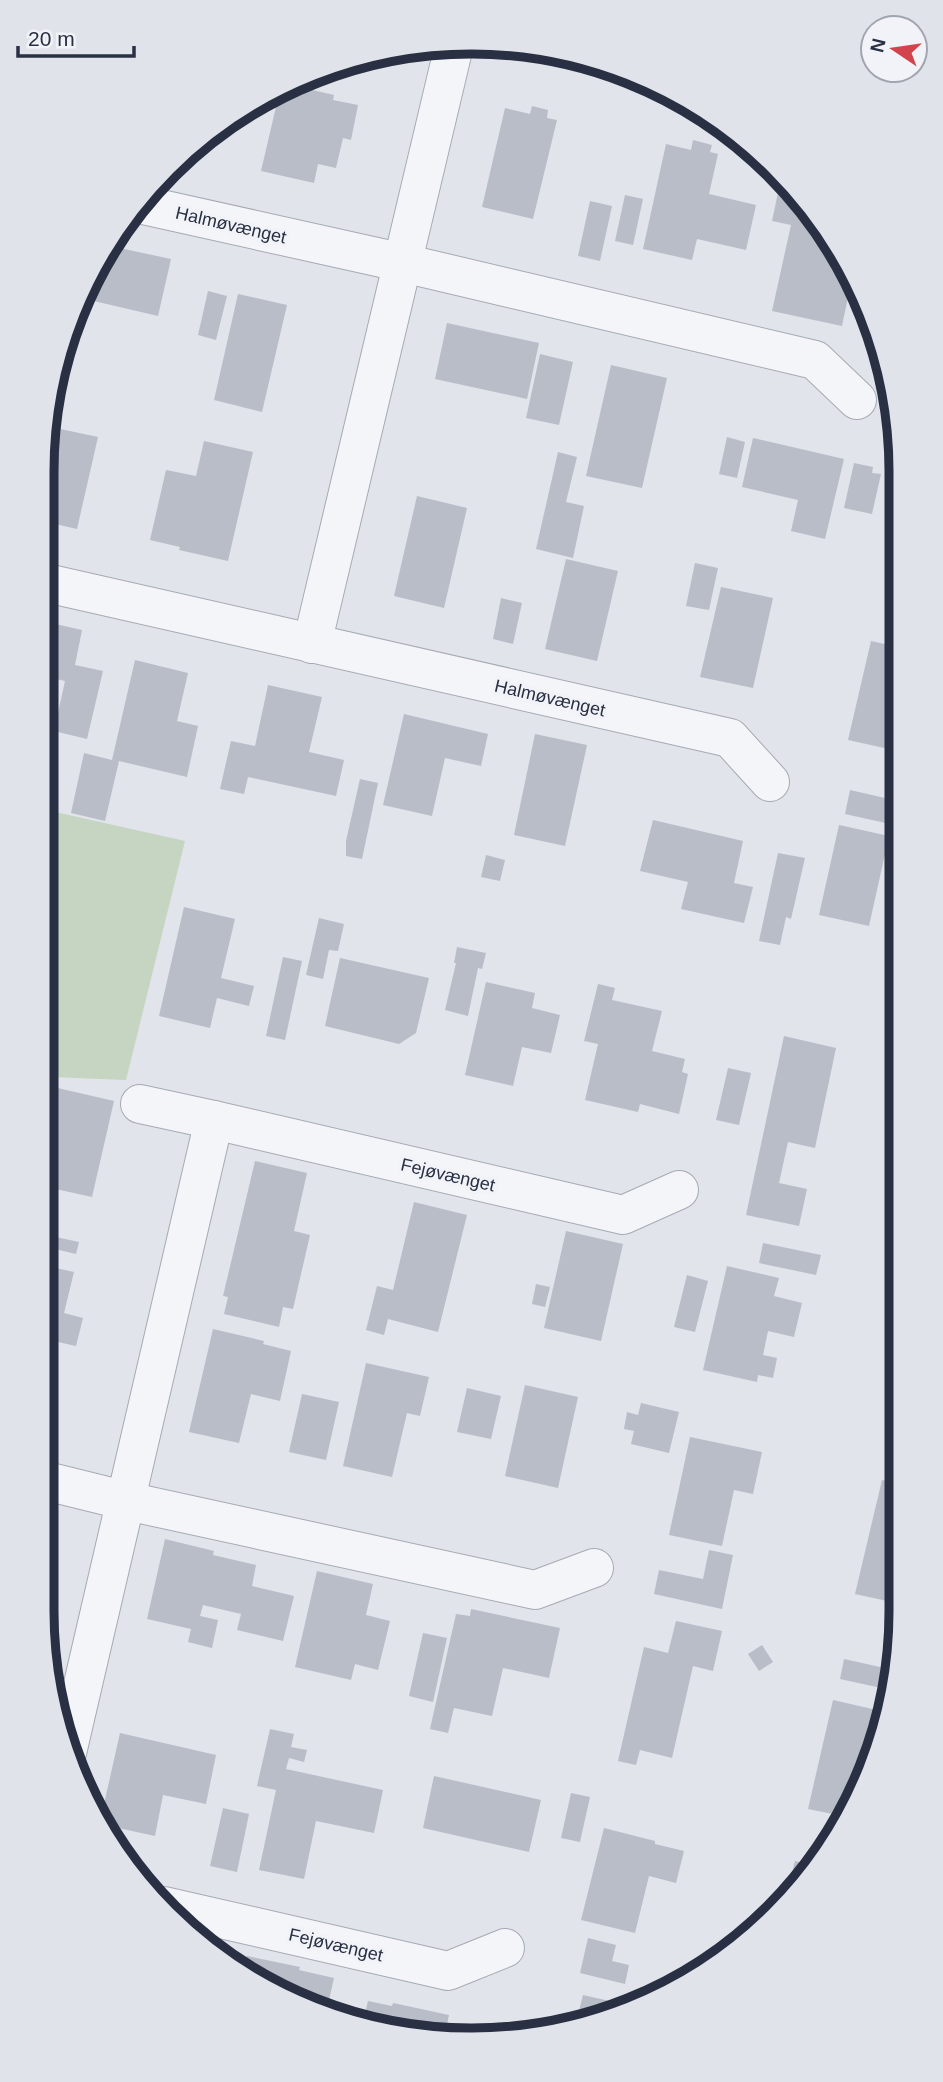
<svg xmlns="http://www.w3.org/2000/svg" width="943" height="2082" font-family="Helvetica,sans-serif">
	<rect width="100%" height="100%" fill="#e1e4ea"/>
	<polygon fill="#c5d5c2" points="42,809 185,841 126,1080 51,1077 42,1096"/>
	<g fill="#b8bdc8">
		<polygon points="612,70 637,75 635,86 609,79"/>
		<polygon points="291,85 334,95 333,100 358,105 351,140 343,138 336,168 318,164 314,183 261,171 279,94"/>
		<polygon points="532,106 548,110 547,118 557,120 533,219 482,207 505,108 530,114"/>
		<polygon points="693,140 712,145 710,152 718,154 709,194 756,205 746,250 697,239 692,260 643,249 666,144 691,150"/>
		<polygon points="780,183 786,184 812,210 840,259 837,280 851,283 842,326 772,311 791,225 772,221"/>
		<polygon points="625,195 643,199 633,245 615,241"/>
		<polygon points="590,201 612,206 600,261 578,256"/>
		<polygon points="115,247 171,259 158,316 81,298"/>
		<polygon points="208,291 227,296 216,340 198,335"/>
		<polygon points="238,294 287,305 262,412 214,400"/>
		<polygon points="447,323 539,343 527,399 435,379"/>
		<polygon points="540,354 573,362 559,425 526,418"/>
		<polygon points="611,365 667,378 642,488 586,476"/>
		<polygon points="51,427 98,437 77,529 42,521 42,471"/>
		<polygon points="727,437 745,442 737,478 719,474"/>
		<polygon points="753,438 844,459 825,539 791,531 798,500 742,487"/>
		<polygon points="204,441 253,452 228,561 179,550 180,547 150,540 166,470 196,476"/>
		<polygon points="558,452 577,457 566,502 584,506 573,558 536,549"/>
		<polygon points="854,463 873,467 872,473 881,474 872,514 844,508"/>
		<polygon points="417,496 467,508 444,608 394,596"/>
		<polygon points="566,559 618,571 597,661 545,649"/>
		<polygon points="695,563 718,568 709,610 686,606"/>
		<polygon points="721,587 773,598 753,688 700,677"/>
		<polygon points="501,598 522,603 513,644 493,639"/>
		<polygon points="42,621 82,630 75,665 103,671 87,739 54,731 65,681 42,676"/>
		<polygon points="871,641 898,647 898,751 848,740"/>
		<polygon points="135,660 188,673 177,721 198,726 187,777 119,761 105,821 71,813 84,753 112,760"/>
		<polygon points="268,685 322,697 309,752 344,760 336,796 248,777 244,794 220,789 231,741 255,746"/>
		<polygon points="404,714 488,734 481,766 445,758 432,816 383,805"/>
		<polygon points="535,734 587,745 565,846 514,835"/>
		<polygon points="360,779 378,783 362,859 346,856 346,841"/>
		<polygon points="850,790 898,801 899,826 845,814"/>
		<polygon points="653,820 743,841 734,883 753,887 744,923 681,909 688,882 640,871"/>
		<polygon points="839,825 889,836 869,926 819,915"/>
		<polygon points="778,853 805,858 791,919 786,917 780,945 759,941"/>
		<polygon points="486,855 505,860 500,881 481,877"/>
		<polygon points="184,907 235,919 221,978 254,986 249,1006 217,998 210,1028 159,1016"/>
		<polygon points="319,918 344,924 338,951 329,950 323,979 306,975"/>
		<polygon points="457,947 486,953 482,969 478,968 468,1016 445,1010 456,963 454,963"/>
		<polygon points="283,957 302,961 285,1040 266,1036"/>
		<polygon points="340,958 429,978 416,1033 399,1044 325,1026"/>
		<polygon points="486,982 535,993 532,1008 560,1015 551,1053 522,1047 513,1086 465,1075"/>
		<polygon points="598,984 615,988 612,1000 662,1011 652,1051 685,1059 682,1072 688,1074 679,1114 640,1104 638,1112 585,1100 598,1044 584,1041"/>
		<polygon points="784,1036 836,1048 815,1148 788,1142 779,1183 807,1189 799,1226 746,1215"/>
		<polygon points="728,1068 751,1073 739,1125 716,1120"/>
		<polygon points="49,1086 114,1101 92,1197 42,1186 42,1117"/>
		<polygon points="255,1161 307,1173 294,1231 310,1235 293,1309 283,1307 279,1327 224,1314 228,1297 223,1296"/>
		<polygon points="414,1202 467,1215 438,1332 388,1319 384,1335 366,1330 377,1286 393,1290"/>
		<polygon points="566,1231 623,1244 601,1341 544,1328"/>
		<polygon points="42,1234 79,1242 76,1254 42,1246"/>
		<polygon points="763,1243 821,1255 816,1275 759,1263"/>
		<polygon points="42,1265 74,1272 64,1313 83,1318 76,1346 58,1342 51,1374 42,1372"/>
		<polygon points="727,1266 779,1278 774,1296 802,1303 794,1337 768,1331 763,1355 777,1358 773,1378 758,1375 757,1382 703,1370"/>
		<polygon points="687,1275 708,1281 695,1332 674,1327"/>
		<polygon points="536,1284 550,1287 545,1307 532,1304"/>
		<polygon points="213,1329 264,1341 263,1344 291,1351 280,1401 251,1394 239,1443 189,1432"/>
		<polygon points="366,1363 429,1377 420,1416 407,1413 392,1477 343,1466"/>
		<polygon points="525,1385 578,1397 558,1488 505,1476"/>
		<polygon points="467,1388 501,1396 491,1439 457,1432"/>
		<polygon points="302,1394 339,1402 326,1460 289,1452"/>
		<polygon points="641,1403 679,1412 669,1453 631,1444 634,1431 624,1429 627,1412 638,1415"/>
		<polygon points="690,1437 762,1452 753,1494 734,1490 722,1546 669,1535"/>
		<polygon points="882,1480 901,1484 901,1604 855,1594"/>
		<polygon points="165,1539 214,1551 213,1555 256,1565 252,1586 294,1596 283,1641 237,1630 241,1614 203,1605 200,1616 218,1620 212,1648 188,1642 191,1629 147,1619"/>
		<polygon points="709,1550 733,1555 722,1609 654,1594 659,1570 703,1579"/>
		<polygon points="317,1571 373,1584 366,1615 390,1621 378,1670 355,1664 351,1680 295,1667"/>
		<polygon points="471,1609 560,1628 549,1678 503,1668 492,1716 454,1708 448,1733 430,1729 456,1614 470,1616"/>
		<polygon points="676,1621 722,1631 713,1671 693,1666 672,1758 640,1750 636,1765 618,1761 644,1647 668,1653"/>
		<polygon points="423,1633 447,1638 433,1702 409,1696"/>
		<polygon points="762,1645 773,1662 759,1671 748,1654"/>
		<polygon points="844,1659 889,1669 886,1689 840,1679"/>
		<polygon points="833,1700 881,1711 868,1774 843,1816 808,1809"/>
		<polygon points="270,1729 294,1734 291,1747 307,1750 304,1762 289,1758 286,1769 383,1790 374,1833 316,1821 304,1879 259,1870 276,1790 257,1786"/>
		<polygon points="120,1733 216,1755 206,1804 163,1795 155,1836 109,1826 102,1813"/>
		<polygon points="434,1776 541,1800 529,1852 423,1828"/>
		<polygon points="571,1793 590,1797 580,1842 561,1838"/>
		<polygon points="223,1808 249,1814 237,1872 210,1866"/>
		<polygon points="604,1828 655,1841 655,1844 684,1851 676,1883 649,1876 635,1933 581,1920"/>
		<polygon points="795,1861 812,1865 795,1893 785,1901"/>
		<polygon points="588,1938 616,1945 612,1961 629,1965 625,1984 580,1973"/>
		<polygon points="247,1956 300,1967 299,1970 334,1978 327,2009 257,1983 244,1972"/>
		<polygon points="583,1995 623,2004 577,2019"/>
		<polygon points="368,2001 392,2006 393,2003 449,2015 445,2034 388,2032 363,2022"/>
	</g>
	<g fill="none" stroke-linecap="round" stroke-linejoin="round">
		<g stroke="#a6aab5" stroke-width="40">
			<g id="minor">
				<polyline points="143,205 386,259 815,360 857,400"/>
				<polyline points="42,582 730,738 770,782"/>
				<polyline points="312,644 454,46"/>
				<polyline points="140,1104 214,1120 623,1215 679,1190"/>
				<polyline points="42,1480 127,1501 535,1590 594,1568"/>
				<polyline points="67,1753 214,1120"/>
				<polyline points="164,1906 448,1971 505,1948"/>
			</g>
		</g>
		<use href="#minor" stroke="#f4f5f8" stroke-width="38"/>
	</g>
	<g text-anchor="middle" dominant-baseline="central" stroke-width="7" stroke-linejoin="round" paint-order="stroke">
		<g font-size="18" fill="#293043" stroke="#f1f3f8">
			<text transform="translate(231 225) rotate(13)">Halmøvænget</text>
			<text transform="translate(550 698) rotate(13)">Halmøvænget</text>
			<text transform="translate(448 1175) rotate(13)">Fejøvænget</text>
			<text transform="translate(336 1945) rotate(13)">Fejøvænget</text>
		</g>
	</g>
	<path d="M0 0H943V2082H0ZM471 54H472A417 417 0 0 1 889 471V1611A417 417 0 0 1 472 2028H471A417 417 0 0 1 54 1611V471A417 417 0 0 1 471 54Z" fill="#e1e3ea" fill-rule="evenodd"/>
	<path fill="none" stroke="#293043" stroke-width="9" d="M471 54H472A417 417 0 0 1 889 471V1611A417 417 0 0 1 472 2028H471A417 417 0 0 1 54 1611V471A417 417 0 0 1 471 54Z"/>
	<g transform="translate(894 49) rotate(283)"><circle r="33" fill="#f1f3f8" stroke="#a1a5b0" stroke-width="2"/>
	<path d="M0-5L12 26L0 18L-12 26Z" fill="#d2434b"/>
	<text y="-10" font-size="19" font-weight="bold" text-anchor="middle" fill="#293043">N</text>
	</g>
	<path d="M18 46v10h116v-10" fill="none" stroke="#293043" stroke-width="3.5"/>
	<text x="28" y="46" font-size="21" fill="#293043" stroke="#f1f3f8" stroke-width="5" paint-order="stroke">20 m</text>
</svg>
